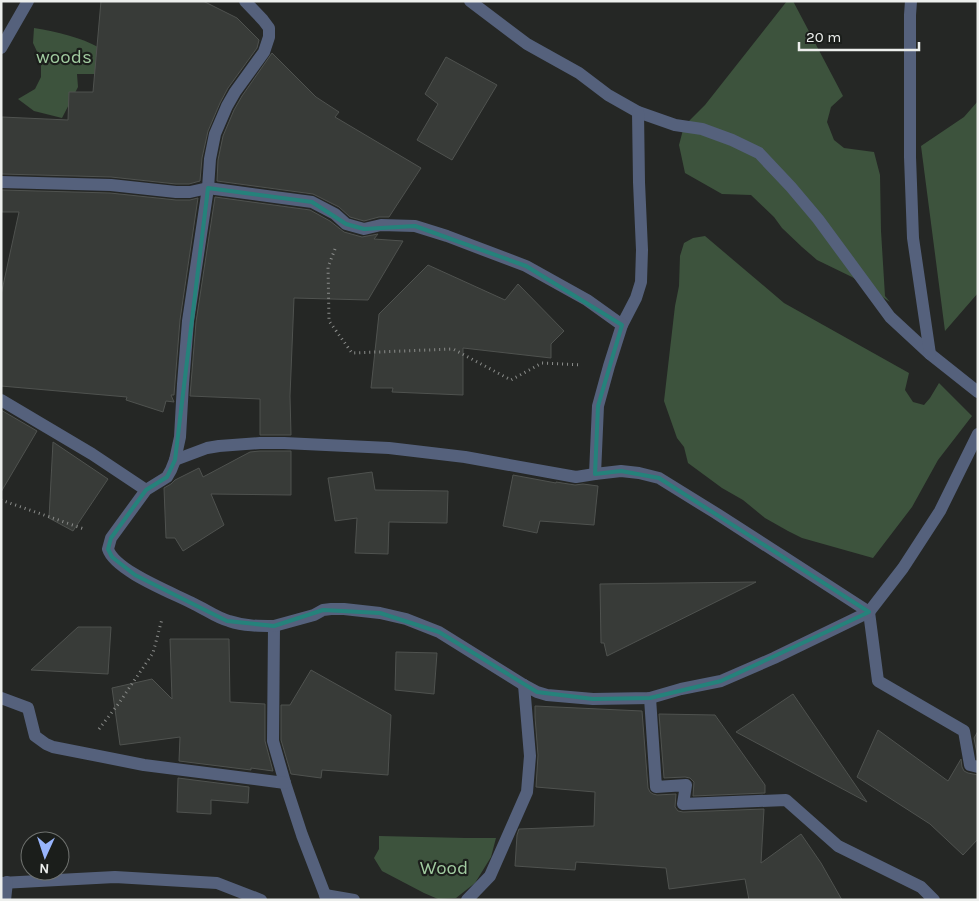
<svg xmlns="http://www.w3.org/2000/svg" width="979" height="901" font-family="Karla,sans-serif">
	<rect width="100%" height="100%" fill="#252725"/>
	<g fill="#3d533d">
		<polygon points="787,1 793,1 843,96 831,107 827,122 834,140 844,148 874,152 880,175 881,231 885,296 890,302 852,277 817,260 802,247 782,228 774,217 751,195 722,194 685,173 679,145 684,126 705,105"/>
		<path d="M34 28C58 32 80 37 100 48L101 74H77L78 87 62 118 34 111 18 99 35 89 41 77V60L33 43Z"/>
		<polygon points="978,101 978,293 945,331 921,146 964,117"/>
		<polygon points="705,236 784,303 909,373 905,390 913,402 924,405 930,398 939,383 972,416 938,460 912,507 873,558 802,538 788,531 765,518 743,500 722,488 688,463 684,447 677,438 664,401 675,306 679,286 680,256 684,243 693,238"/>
		<polygon points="379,836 466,838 496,838 491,857 475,883 456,898 438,899 424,893 382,871 374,858 379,849"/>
	</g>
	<g fill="#383b38" stroke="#4f524f">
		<polygon points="101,1 203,1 237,18 259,40 257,48 228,88 220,103 208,131 202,158 200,181 189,184 176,184 111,177 2,174 2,117 68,120 69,92 93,92"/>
		<polygon points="272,53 316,97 339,112 335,117 421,168 389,217 379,217 364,221 350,217 339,207 313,194 217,181 218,160 223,136 234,110 242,96"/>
		<polygon points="446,57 497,85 452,160 417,140 438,104 425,94"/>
		<polygon points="2,190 110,193 176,200 190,200 198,198 180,320 174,395 171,395 174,402 166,401 163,412 126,400 127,397 1,386 1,295 19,212 2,212"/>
		<polygon points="215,197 310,210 330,221 344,232 362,237 378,234 374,239 403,241 368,300 294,298 290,396 291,435 260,435 260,399 190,396 196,322"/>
		<polygon points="428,265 505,300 518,284 564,331 551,344 551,358 463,348 463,395 392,392 393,388 371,388 379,314"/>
		<polygon points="1,410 37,431 1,492"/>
		<polygon points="53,442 108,479 73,531 49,518"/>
		<polygon points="260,451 291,451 291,495 211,494 224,525 183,551 175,538 166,538 164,488 171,484 175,480 199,468 203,477 250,452"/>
		<polygon points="372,472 375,490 448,491 447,523 389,522 388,554 355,553 357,518 335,521 328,478"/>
		<polygon points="513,475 556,483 556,482 575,485 583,484 598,486 594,525 540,521 537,533 503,526"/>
		<polygon points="756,582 607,656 604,643 601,643 600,584"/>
		<polygon points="78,627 111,627 108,674 31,670"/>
		<polygon points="170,639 229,639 230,702 265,704 265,741 273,771 251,768 251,770 179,761 180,737 120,745 112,688 152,679 172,699"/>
		<polygon points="396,652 437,653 434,694 395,690"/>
		<polygon points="311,670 391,715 388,775 322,770 321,778 291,774 281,740 281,705 290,705"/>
		<polygon points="793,694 867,802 736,732"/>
		<polygon points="535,706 642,711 648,788 650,792 653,794 657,795 676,794 675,807 678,811 683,812 764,809 761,863 801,834 821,863 842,900 749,900 745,879 669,889 666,868 576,862 575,870 515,866 517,835 519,829 594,826 595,792 536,787 538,755 535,717"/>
		<polygon points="659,714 715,715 765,785 765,793 693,796 694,782 690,778 685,777 664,778"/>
		<polygon points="878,730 948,781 961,759 962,767 964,771 968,773 978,775 978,839 963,855 930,824 857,777"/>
		<polygon points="978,731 978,759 974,738"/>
		<polygon points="178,778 249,787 248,803 211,800 211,814 177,812"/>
	</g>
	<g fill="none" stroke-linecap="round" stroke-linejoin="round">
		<g stroke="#8b8d8b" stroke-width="3" stroke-dasharray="1 4" stroke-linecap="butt">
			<polyline points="335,249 328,267 329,321 352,353 453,349 511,380 542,363 581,365"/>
			<polyline points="1,500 84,529"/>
			<polyline points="99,729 119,703 153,653 162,619"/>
		</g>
		<g stroke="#55617c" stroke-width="12">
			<path d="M245 1 263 20 269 28V37L264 52 235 92 227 106 215 134 210 159 208 188 188 321 183 384 180 437 175 460 171 470 167 477 146 490 111 538 108 549C115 571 173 593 194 604 205 609 217 618 229 621 244 626 259 626 274 626L273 741 285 783 302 835 327 900"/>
			<polyline points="470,1 527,44 579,73 608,95 638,112 675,125 702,129 732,140 759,153 791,187 818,219 890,317 930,354 978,392"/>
			<polyline points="911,1 910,15 910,157 913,238 930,354"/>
			<polyline points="1,48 28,1"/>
			<polyline points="638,112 639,182 642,250 641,282 636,298 622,325 609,366 598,406 595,474 621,471 639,473 659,478 714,512 869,612 878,681 964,731 970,765 978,767"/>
			<polyline points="1,182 111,185 176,192 190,192 208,188 312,202 335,214 346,224 364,229 381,225 415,226 447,236 526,266 587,300 622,325"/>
			<polyline points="1,400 92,454 146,490"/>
			<polyline points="175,460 207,448 219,446 260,443 284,443 389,448 465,457 576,477 595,474"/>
			<polyline points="274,626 314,615 323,610 331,609 344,609 380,613 406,619 439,632 524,685 537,692 547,695 593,699 650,698 681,689 721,681 774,658 869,612 903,568 940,511 978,434"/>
			<polyline points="1,698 28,708 35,736 46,744 53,747 144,765 285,783"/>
			<polyline points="650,698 656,787 686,785 683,804 786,800 838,846 921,887 934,900"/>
			<polyline points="1,883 115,877 217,883 261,900"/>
			<polyline points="325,895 354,900"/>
			<polyline points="5,900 7,882"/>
			<polyline points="467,900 490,876 527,792 530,756 524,685"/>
		</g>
	</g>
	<path fill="none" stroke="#25827b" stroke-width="4" stroke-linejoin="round" d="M208 188 312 202 346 224 364 229 415 226 526 266 622 325 598 406 595 474 621 471 659 478 869 612 721 681 650 698 593 699 537 692 439 632 380 613 323 610 274 626 227 621 135 575 112 557 108 549 111 538 146 490 167 477 175 460Z"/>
	<g text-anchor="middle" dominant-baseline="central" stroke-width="4.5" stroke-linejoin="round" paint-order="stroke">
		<g font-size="19" fill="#a1cba0" stroke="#1b1e1b">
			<text x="64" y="57">woods</text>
			<text x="444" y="868">Wood</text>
		</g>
	</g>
	<rect width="979" height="901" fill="none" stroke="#edefed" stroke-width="5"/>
	<g transform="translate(45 856) rotate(183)"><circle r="24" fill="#1b1e1b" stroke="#6f726f"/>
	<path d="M0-4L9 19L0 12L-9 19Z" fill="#98b5fd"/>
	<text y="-8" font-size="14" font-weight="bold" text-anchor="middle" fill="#edefed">N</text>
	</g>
	<path d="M799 42v8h120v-8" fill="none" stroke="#edefed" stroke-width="2.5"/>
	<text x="806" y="42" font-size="15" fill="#edefed" stroke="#1b1e1b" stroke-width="4" paint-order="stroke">20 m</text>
</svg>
